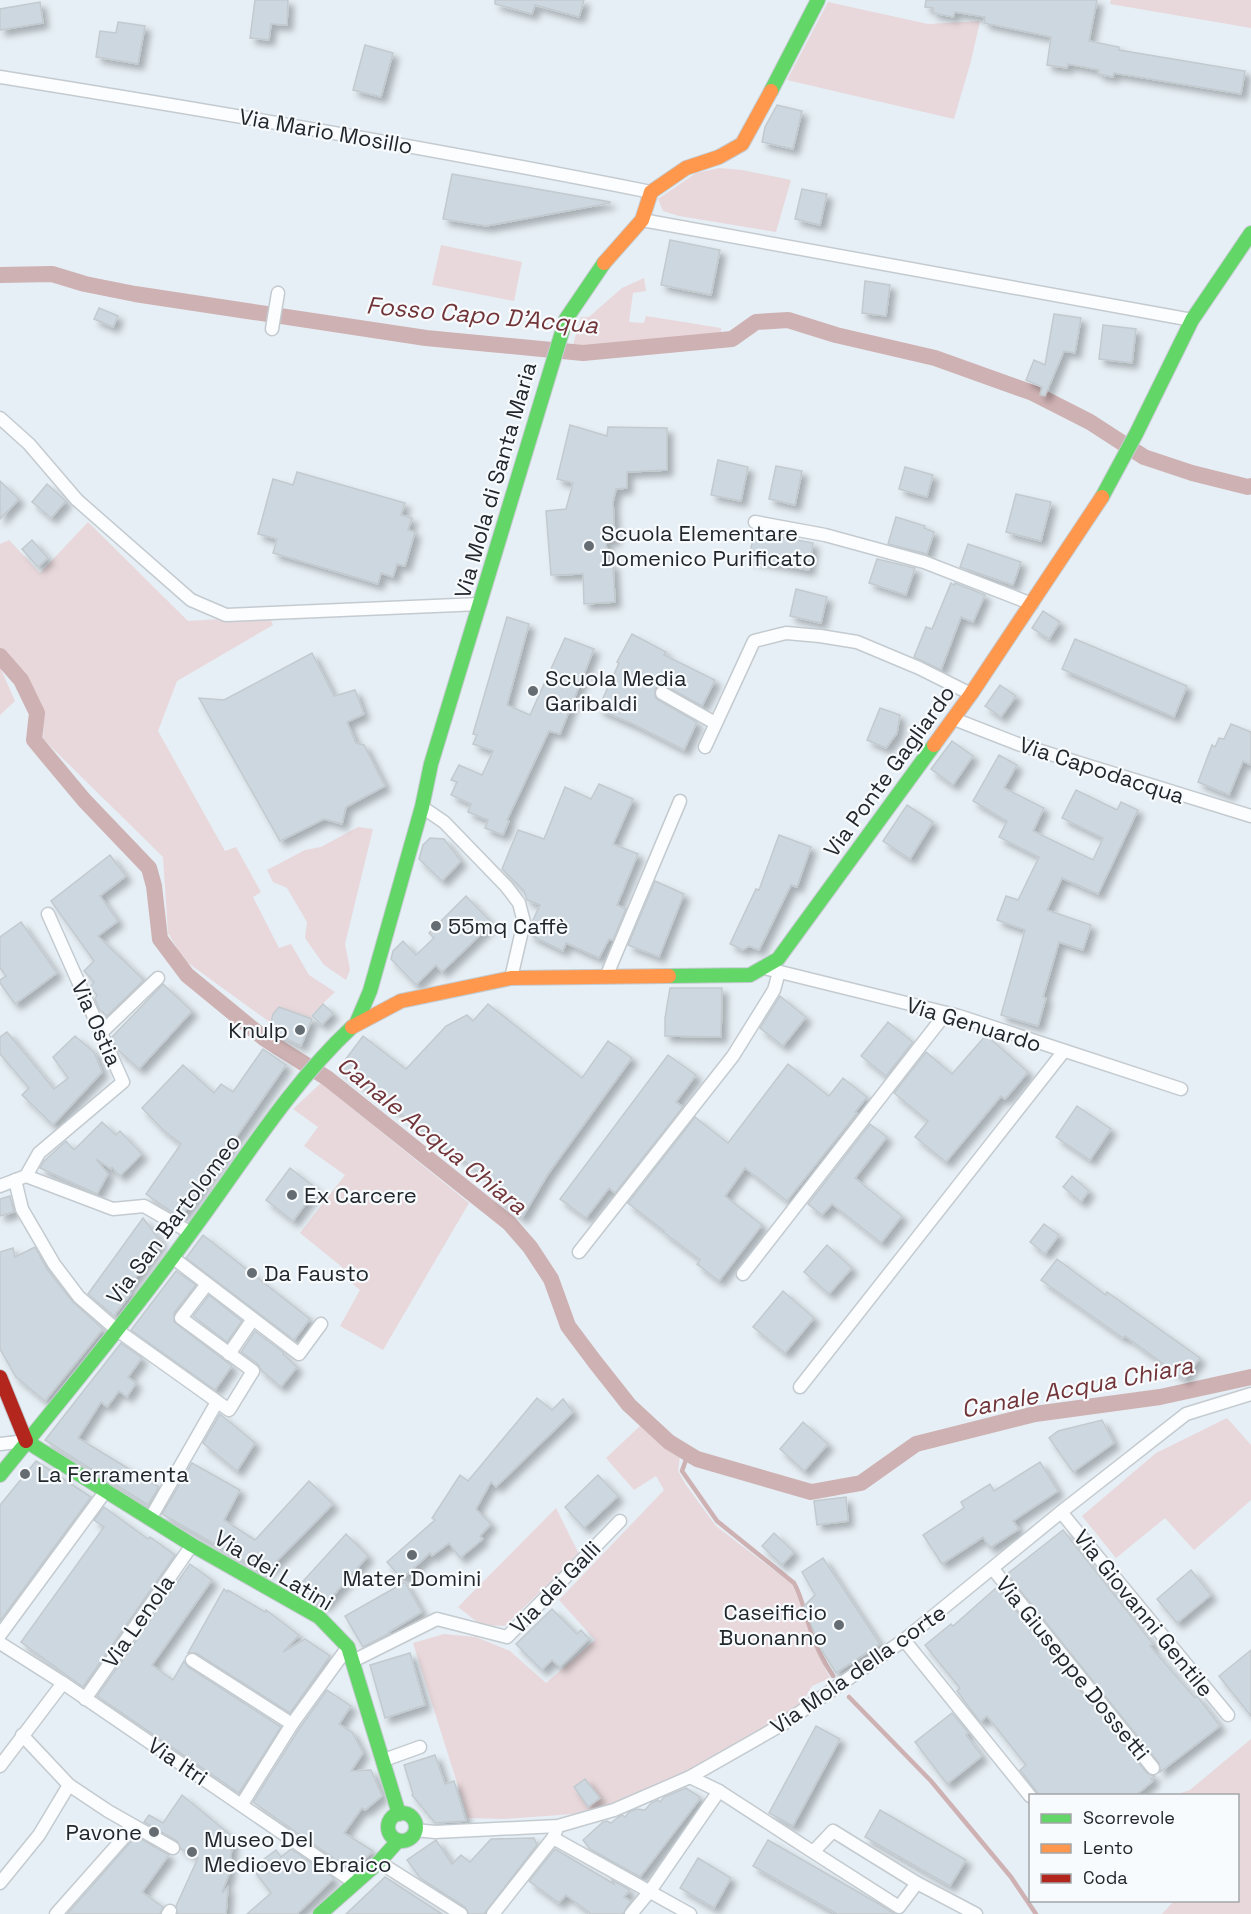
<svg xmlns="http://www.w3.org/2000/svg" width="1251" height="1914" font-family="'Space Grotesk',sans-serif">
	<defs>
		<filter id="shadow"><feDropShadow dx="5.5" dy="5.5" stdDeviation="3" flood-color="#0004"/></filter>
	</defs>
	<rect width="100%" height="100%" fill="#e6eff5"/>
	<g fill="#e8d8db">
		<polygon points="1111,0 1251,0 1251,28 1110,4"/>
		<polygon points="828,2 928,24 980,21 971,61 954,119 787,80"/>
		<polygon points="719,168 742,170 791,180 776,232 679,216 663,211 658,199 696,173"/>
		<polygon points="441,245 522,262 514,301 432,285"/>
		<polygon points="644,278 646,291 633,293 629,322 644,323 646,316 721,328 721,336 572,348 581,317 589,317 622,288"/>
		<polygon points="88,522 188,621 269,616 273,625 177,681 158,731 225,851 236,847 261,892 253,897 279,948 291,944 309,975 335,992 311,1015 312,1019 279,1007 273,1014 271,1023 184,960 168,933 163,857 43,739 44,714 24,678 0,652 0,544 9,540 40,573"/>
		<polygon points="0,667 15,701 0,715"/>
		<polygon points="358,827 373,829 345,944 350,970 346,980 324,965 305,938 307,922 287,888 273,882 267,870 305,850 321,847"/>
		<polygon points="321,1083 469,1203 383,1350 340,1326 360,1290 339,1272 342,1267 300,1233 345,1175 304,1146 318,1127 293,1109"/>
		<polygon points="1227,1418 1251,1445 1251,1500 1194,1550 1165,1518 1116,1558 1082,1516 1156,1453"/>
		<path d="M641 1425 680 1456 678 1471 686 1485 716 1526 792 1584C800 1599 803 1614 809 1630 815 1646 822 1663 830 1678L812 1686 803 1701 765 1729 693 1768 604 1809 574 1814 503 1819 468 1818 413 1643 444 1634 476 1637 510 1651 546 1683 595 1640 559 1600 664 1490 656 1476 634 1490 606 1458Z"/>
		<polygon points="556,1508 579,1554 505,1626 481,1625 458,1607"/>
		<polygon points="1251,1739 1251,1914 1162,1914 1174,1901 1238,1900 1238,1796 1175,1795 1190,1790"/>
	</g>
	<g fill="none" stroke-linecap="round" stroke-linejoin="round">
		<g stroke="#ceb1b3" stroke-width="4.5">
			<path d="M688 1454 682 1471 717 1521 794 1583C802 1597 804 1612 810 1628 815 1645 823 1661 833 1676"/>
			<polyline points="849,1697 931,1781 1011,1877 1036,1914"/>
		</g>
		<g stroke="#ceb1b3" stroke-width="16">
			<polyline points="0,275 52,274 85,284 135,294 426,338 583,353 732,339 756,322 788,320 836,335 935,358 1033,393 1090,422 1144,457 1192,473 1248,487 1251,486"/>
			<polyline points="0,656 21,680 37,713 34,740 84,800 149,868 154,886 160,939 187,975 265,1039 327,1078 509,1223 530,1247 551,1279 568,1326 595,1362 629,1405 669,1442 697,1459 811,1492 861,1483 916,1444 1035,1414 1160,1397 1251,1377"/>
		</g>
	</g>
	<g fill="#ccd7df" stroke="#c3cacf" stroke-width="1.5" filter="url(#shadow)">
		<polygon points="255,0 288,0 287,25 271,24 269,40 250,38"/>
		<polygon points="495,0 584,0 579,17 535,5 532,14 495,4"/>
		<polygon points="926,0 1097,0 1089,41 1119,47 1119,50 1245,71 1241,94 1114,73 1113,77 1098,74 1099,70 1068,64 1067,68 1047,65 1051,37 984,23 985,17 955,12 953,17 933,13 933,8 925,7"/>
		<polygon points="40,2 43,23 0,30 0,9"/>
		<polygon points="118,22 145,26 138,64 96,57 100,31 116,33"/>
		<polygon points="365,45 393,53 381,97 353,90"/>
		<polygon points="777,105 802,111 793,149 762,142 765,127"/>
		<polygon points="452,174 610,202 610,203 486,226 443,219"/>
		<polygon points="802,189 827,194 820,225 795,219"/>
		<polygon points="670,240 720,250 711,295 661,285"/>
		<polygon points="865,281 890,285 886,316 862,313"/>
		<polygon points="99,308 118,316 113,327 94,319"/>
		<polygon points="1054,314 1081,318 1075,353 1064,351 1045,396 1040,395 1042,387 1026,380 1034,360 1045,365"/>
		<polygon points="1103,325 1136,329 1132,363 1099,359"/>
		<polygon points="570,425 607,436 608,427 667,428 667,470 627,472 627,488 616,489 613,502 615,540 606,540 607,564 613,564 615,602 584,604 583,574 551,575 546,511 566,509 573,483 557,479"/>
		<polygon points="718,460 748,467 741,501 711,495"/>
		<polygon points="776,466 802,471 795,505 769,499"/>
		<polygon points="905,467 933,475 927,497 899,489"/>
		<polygon points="297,472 405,503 401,515 412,518 408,530 415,532 405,566 397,564 393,577 381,573 378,584 273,553 277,539 258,534 273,479 293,485"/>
		<polygon points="0,481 19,499 0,519"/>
		<polygon points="47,484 66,501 51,518 32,502"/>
		<polygon points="1016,494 1051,502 1041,541 1006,532"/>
		<polygon points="896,517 925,526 924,528 934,532 927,554 888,544"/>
		<polygon points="754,532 813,543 809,570 749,559"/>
		<polygon points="32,540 48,558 38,567 22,549"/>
		<polygon points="968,544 1021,562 1013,585 960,567"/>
		<polygon points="877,559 915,568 906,595 869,583"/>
		<polygon points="951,583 954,585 955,583 985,595 973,622 961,617 941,670 914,657 926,627 932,629"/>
		<polygon points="796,589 827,597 821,623 790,616"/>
		<polygon points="1043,611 1060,622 1049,639 1032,628"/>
		<polygon points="507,617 529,624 507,705 530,715 565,638 594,649 560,734 549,731 507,820 509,821 503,835 485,828 488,820 468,812 471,804 451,795 457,782 451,780 459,765 482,775 493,751 473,744 477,735 473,734"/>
		<polygon points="632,634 666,652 664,655 715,680 702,706 666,686 658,686 655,689 655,697 658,700 697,722 684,750 635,725 598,709 619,663 617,662"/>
		<polygon points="1075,639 1187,686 1174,717 1062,669"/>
		<polygon points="312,653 334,696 355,690 364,714 347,722 356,743 364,745 385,786 346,807 342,824 324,819 280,841 199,698 224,700"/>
		<polygon points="1000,685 1016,696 1001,717 985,706"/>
		<polygon points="880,708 900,715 897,733 886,748 867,740"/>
		<polygon points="1231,724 1251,732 1251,765 1243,761 1229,795 1198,782 1212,745 1215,747 1219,738 1224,739"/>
		<polygon points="952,741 973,756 953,785 931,769"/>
		<polygon points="999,755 1017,765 1004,788 1044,808 1033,831 1093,860 1103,838 1062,818 1076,790 1117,810 1121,802 1138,810 1098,894 1062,878 1047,910 1091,925 1083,950 1059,942 1043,997 1046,998 1038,1026 1001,1015 1025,930 997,920 1006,896 1018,900 1039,857 999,837 1007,821 973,801"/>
		<polygon points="599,784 633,799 613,844 638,854 617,905 626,909 613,940 609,939 599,958 566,943 563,951 530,935 532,922 540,905 527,900 524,891 502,869 518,830 544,839 565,787 591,799"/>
		<polygon points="907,805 933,822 910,859 883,841"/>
		<polygon points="779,835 811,847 797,887 791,885 759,950 749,946 743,950 730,944 756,889 759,890"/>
		<polygon points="430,838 444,839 461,861 442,881 419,859 423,845"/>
		<polygon points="110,855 126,876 100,896 118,921 98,936 144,980 107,1016 99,1009 95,999 97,995 90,987 94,982 84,971 94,961 51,901"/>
		<polygon points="655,881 684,894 659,957 628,945"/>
		<polygon points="466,896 492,923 442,972 436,965 416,985 391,959 393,951 403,941 416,955 434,938 429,933"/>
		<polygon points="21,922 57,973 15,1004 0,983 0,980 6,976 0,968 0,937"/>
		<polygon points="163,984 192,1011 139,1069 117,1049 112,1037"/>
		<polygon points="670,988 722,988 721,1037 665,1036 665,1018"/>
		<polygon points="780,996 806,1017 783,1046 760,1028"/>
		<polygon points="323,1004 333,1013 322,1025 312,1016"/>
		<polygon points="488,1004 582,1078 608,1041 632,1058 548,1174 522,1218 494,1196 500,1188 339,1068 363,1036 406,1069 446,1026 467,1015 473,1021"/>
		<polygon points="279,1007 312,1019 301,1046 269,1030 273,1014"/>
		<polygon points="888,1022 913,1042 886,1076 861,1056"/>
		<polygon points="7,1032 54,1089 68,1078 53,1057 75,1036 94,1052 102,1072 53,1125 22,1095 29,1088 0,1054 0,1037"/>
		<polygon points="986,1035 1028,1072 1005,1099 1001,1096 946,1162 915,1137 928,1121 894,1093 926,1052 952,1074"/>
		<polygon points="263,1049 286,1065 183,1214 179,1217 146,1194 181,1144 163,1130 142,1108 183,1065 214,1093 221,1084 233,1092"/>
		<polygon points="668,1055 696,1075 676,1102 683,1107 615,1193 609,1188 586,1218 560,1199"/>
		<polygon points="788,1064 829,1096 843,1078 867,1097 855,1112 857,1113 787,1201 745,1168 725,1196 762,1225 719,1281 697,1264 700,1260 663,1232 664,1231 628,1203 695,1117 728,1143"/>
		<polygon points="1077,1106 1111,1129 1090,1160 1056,1137"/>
		<polygon points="102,1122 116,1135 120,1131 142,1154 120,1176 112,1167 111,1169 96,1159 108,1174 97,1194 40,1168 44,1161 66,1141 74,1150"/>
		<polygon points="870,1124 887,1137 855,1178 902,1216 881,1243 832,1204 822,1215 808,1204"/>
		<polygon points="290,1168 317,1189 293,1221 266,1200"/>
		<polygon points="1072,1176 1089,1191 1081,1202 1063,1187"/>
		<polygon points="10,1196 14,1212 0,1216 0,1199"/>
		<polygon points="143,1218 161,1242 127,1289 131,1293 114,1316 88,1294"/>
		<polygon points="1044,1224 1059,1235 1045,1254 1030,1242"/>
		<polygon points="203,1235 310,1319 294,1340 186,1258"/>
		<polygon points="827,1245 852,1268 829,1294 804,1272"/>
		<polygon points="35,1247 47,1269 73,1302 103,1329 45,1401 16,1377 0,1349 0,1252 13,1248 15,1257"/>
		<polygon points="1057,1259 1106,1295 1107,1292 1200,1358 1184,1379 1125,1336 1123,1338 1041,1280"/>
		<polygon points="176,1271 196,1285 174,1313 174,1322 232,1366 215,1390 131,1330"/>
		<polygon points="783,1291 814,1318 785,1353 753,1327"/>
		<polygon points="209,1295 242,1321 227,1342 193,1316"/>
		<polygon points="255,1331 284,1353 283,1354 297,1367 281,1387 261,1370 258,1364 241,1352"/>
		<polygon points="121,1343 142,1358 128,1377 136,1383 127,1397 119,1391 107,1407 101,1402 78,1438 159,1487 148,1505 45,1440"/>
		<polygon points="537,1398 552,1410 563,1399 573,1412 496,1487 491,1482 476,1509 491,1524 480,1536 483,1539 460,1558 449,1543 432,1556 430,1553 402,1579 387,1562 435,1520 432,1518 460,1475 468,1481"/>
		<polygon points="220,1414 255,1443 237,1471 203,1443"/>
		<polygon points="1102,1420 1114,1443 1073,1472 1049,1438 1058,1431"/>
		<polygon points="803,1422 828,1444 804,1471 780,1449"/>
		<polygon points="36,1461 91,1497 0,1621 0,1505"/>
		<polygon points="1040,1462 1058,1491 1013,1521 1019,1529 990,1548 983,1537 942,1564 923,1535 964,1508 961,1502 990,1484 994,1491"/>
		<polygon points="192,1463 240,1490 224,1520 255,1540 309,1481 333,1504 265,1573 162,1514"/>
		<polygon points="598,1475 618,1496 584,1528 565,1507"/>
		<polygon points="846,1497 848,1521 817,1525 814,1501"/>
		<polygon points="104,1507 148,1539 150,1537 175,1555 83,1687 21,1642 104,1527 94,1520"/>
		<polygon points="1063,1530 1153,1644 1150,1646 1195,1698 1197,1696 1220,1726 1160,1772 1159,1763 1007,1574"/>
		<polygon points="774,1533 794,1552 782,1565 762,1546"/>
		<polygon points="346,1534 368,1556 324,1606 295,1590"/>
		<polygon points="823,1558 880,1644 836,1673 819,1646 804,1606 815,1595 802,1572"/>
		<polygon points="190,1564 212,1580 152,1665 173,1680 184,1661 188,1667 281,1727 239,1793 97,1696"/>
		<polygon points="1191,1570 1211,1595 1177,1623 1157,1599"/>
		<polygon points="405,1582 422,1612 389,1632 390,1633 363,1647 345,1616"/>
		<polygon points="997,1587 1147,1773 1155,1776 1151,1779 1153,1781 1135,1796 1040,1796 1020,1770 1026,1765 987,1716 980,1722 957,1691 960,1688 925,1645 951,1624 953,1626"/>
		<polygon points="224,1589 227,1592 228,1590 265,1612 266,1610 299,1635 283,1652 305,1639 330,1656 290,1713 196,1653 188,1653"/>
		<polygon points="552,1609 577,1634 581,1630 589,1639 560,1667 552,1660 542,1670 516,1644"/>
		<polygon points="1251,1650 1251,1716 1219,1676"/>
		<polygon points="410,1653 425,1705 385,1718 370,1665"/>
		<polygon points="327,1690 351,1706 339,1724 352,1732 363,1753 351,1771 371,1770 382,1796 365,1810 362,1808 344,1833 373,1851 352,1871 253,1802 299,1729"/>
		<polygon points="952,1713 968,1732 966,1735 982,1756 947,1784 915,1742"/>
		<polygon points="816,1726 840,1739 793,1826 769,1813"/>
		<polygon points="435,1755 445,1784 454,1781 466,1821 435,1823 412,1795 413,1794 404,1765"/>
		<polygon points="585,1779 600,1798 588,1807 574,1787"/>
		<polygon points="686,1788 700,1797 699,1800 640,1877 590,1849 583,1840 603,1822 607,1821 611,1823 617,1818 622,1815 625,1817 629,1812 637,1809 645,1810 651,1803 658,1800 660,1802 664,1797"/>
		<polygon points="182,1795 233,1837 229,1874 222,1893 228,1887 226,1914 177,1914 176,1906 198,1858 181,1849 177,1841 144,1822 149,1815 163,1823"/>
		<polygon points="880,1810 966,1860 950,1886 865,1837"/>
		<polygon points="136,1836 169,1855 142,1892 163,1907 160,1914 67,1914"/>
		<polygon points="534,1838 537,1845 484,1914 469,1914 465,1907 420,1878 407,1860 436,1840 452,1864 461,1855 470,1862 491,1839"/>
		<polygon points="768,1840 879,1904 895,1914 837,1914 753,1866"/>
		<polygon points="291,1849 334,1878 297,1914 247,1914 271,1893 252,1868 276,1850 281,1857"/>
		<polygon points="555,1849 614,1884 612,1880 630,1890 624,1897 631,1901 623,1914 591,1914 566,1895 559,1903 529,1881"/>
		<polygon points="698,1858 731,1878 714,1908 680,1888"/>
		<polygon points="385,1877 442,1914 346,1914"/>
	</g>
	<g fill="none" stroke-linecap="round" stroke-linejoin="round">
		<g stroke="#c4cbd0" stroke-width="15">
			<g id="street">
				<path d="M0 77C218 112 435 149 651 192"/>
				<polyline points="642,220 1192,320"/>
				<polyline points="272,329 278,293"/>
				<polyline points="0,418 29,444 77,500 191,600 226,615 480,604"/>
				<polyline points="755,522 825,535 924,562 1032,604"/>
				<polyline points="662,693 715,723"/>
				<polyline points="954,719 1018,744 1251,816"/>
				<polyline points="705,747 754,641 786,633 820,636 857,642 919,668 971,694"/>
				<polyline points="422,807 444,822 506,886 519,903 524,922 511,978"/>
				<polyline points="764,968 959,1016 1181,1089"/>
				<polyline points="606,977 680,801"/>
				<polyline points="101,1033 158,978"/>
				<polyline points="26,1176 113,1209 144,1206 191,1233"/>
				<polyline points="15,1180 22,1209 54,1264 79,1297 117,1330 229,1410 253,1371 181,1318 207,1284"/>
				<polyline points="0,1186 26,1176 39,1153 123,1082 48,914"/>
				<polyline points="579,1252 733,1056 774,990 779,972"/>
				<polyline points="172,1257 299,1354 321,1324"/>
				<polyline points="743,1274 946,1013"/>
				<polyline points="229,1354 253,1319"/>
				<polyline points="800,1387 1064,1051"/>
				<polyline points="0,1444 26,1441"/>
				<polyline points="1061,1512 1228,1715"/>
				<polyline points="150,1519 217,1402"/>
				<polyline points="993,1569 1153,1768"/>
				<polyline points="0,1635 105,1492"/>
				<polyline points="904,1640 1030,1796"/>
				<polyline points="0,1643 63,1683 355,1883"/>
				<polyline points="192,1660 292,1724"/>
				<polyline points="353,1661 437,1619 507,1637 620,1521"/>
				<polyline points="85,1699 192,1545"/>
				<polyline points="22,1735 69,1785 108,1811 173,1848"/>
				<polyline points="384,1760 420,1747"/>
				<polyline points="0,1766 63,1683"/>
				<polyline points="690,1777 719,1791 813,1852 833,1831 917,1883 899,1907 813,1852"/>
				<polyline points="242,1804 292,1724 348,1647"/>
				<polyline points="415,1830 435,1832 558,1826 614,1810 690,1777 783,1724 904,1640 1061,1512 1186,1414 1251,1394"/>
				<polyline points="553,1838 690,1914"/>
				<polyline points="379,1862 461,1914"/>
				<polyline points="0,1883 39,1835 69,1785"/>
				<polyline points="917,1883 976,1914"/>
				<polyline points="56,1914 134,1826"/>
				<polyline points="168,1914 170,1911"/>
				<polyline points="493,1914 553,1838 556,1831"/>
				<polyline points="631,1914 650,1891 719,1791"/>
			</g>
		</g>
		<g stroke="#c4cbd0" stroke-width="16">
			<g id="fast">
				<polyline points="771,91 818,0"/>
				<polyline points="1102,497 1136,434 1192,320 1251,233"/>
				<polyline points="669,976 750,975 778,959 934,745"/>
				<polyline points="356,1024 370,991 422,807 431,764 566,319 604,263"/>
				<polyline points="26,1441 192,1545 319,1617 348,1647 399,1814"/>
				<path d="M0 1475C65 1395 131 1315 192 1231 243 1162 289 1086 352 1027"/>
				<circle cx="402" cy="1827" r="14"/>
				<polyline points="320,1914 379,1862 398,1841"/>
			</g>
		</g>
		<g stroke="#c4cbd0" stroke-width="16">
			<g id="slow">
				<polyline points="604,263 642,220 651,192 686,168 719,157 742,144 771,91"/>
				<polyline points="934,745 971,694 1102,497"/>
				<polyline points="352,1027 401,1001 511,978 669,976"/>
			</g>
		</g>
		<g stroke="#c4cbd0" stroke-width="16">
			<polyline id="jam" points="0,1377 26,1441"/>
		</g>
		<use href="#street" stroke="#fbfdfe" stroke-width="12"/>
		<use href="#fast" stroke="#63d668" stroke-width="14"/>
		<use href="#slow" stroke="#ff974d" stroke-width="14"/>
		<use href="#jam" stroke="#b3261e" stroke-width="14"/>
	</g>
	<g fill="#666d72" stroke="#f8fbfd" stroke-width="2">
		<circle cx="589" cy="546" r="6"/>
		<circle cx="533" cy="691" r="6"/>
		<circle cx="436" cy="926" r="6"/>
		<circle cx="300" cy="1030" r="6"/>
		<circle cx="292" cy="1195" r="6"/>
		<circle cx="252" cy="1273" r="6"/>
		<circle cx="25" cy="1474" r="6"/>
		<circle cx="412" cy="1555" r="6"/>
		<circle cx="839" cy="1625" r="6"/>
		<circle cx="154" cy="1832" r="6"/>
		<circle cx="192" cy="1852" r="6"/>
	</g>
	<g text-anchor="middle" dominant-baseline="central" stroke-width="4.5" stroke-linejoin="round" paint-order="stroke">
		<g font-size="22" fill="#21272b" stroke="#f8fbfd">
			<text transform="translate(326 131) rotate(10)">Via Mario Mosillo</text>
			<text transform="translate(495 480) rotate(-74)">Via Mola di Santa Maria</text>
			<text transform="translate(1102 770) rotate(18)">Via Capodacqua</text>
			<text transform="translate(889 771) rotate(-54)">Via Ponte Gagliardo</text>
			<text transform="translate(97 1023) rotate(66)">Via Ostia</text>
			<text transform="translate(974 1024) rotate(17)">Via Genuardo</text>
			<text transform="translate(173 1219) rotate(-53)">Via San Bartolomeo</text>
			<text transform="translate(274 1570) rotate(31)">Via dei Latini</text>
			<text transform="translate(555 1587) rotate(-46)">Via dei Galli</text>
			<text transform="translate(1144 1613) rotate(51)">Via Giovanni Gentile</text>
			<text transform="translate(138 1621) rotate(-55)">Via Lenola</text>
			<text transform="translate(1073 1668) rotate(51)">Via Giuseppe Dossetti</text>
			<text transform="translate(858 1669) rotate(-35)">Via Mola della corte</text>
			<text transform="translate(178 1761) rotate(34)">Via Itri</text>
		</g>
		<g font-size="22" fill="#21272b" stroke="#f8fbfd" text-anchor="start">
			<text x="601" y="533">Scuola Elementare<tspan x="601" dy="25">Domenico Purificato</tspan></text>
			<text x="545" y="678">Scuola Media<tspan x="545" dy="25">Garibaldi</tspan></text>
			<text x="448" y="926">55mq Caffè</text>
			<text x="288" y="1030" text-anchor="end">Knulp</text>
			<text x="304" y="1195">Ex Carcere</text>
			<text x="264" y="1273">Da Fausto</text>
			<text x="37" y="1474">La Ferramenta</text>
			<text x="412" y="1578" text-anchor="middle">Mater Domini</text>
			<text x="827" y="1612" text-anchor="end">Caseificio<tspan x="827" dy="25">Buonanno</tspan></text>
			<text x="142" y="1832" text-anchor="end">Pavone</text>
			<text x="204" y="1839">Museo Del<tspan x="204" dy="25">Medioevo Ebraico</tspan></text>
		</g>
		<g font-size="24" font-style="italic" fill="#713539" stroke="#f8fbfd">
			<text transform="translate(482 315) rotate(5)">Fosso Capo D'Acqua</text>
			<text transform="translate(432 1135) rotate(39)">Canale Acqua Chiara</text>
			<text transform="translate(1077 1387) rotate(-11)">Canale Acqua Chiara</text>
		</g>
	</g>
	<rect x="1029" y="1794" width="210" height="108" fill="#f8fbfd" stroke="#a2a6a9" stroke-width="1.5"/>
	<rect x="1041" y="1814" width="30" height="9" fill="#63d668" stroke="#a2a6a9" stroke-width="1.5"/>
	<text x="1083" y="1824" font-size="18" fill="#21272b">Scorrevole</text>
	<rect x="1041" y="1844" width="30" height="9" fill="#ff974d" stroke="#a2a6a9" stroke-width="1.5"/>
	<text x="1083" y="1854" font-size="18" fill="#21272b">Lento</text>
	<rect x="1041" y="1874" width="30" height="9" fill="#b3261e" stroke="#a2a6a9" stroke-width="1.5"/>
	<text x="1083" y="1884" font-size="18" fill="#21272b">Coda</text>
</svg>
